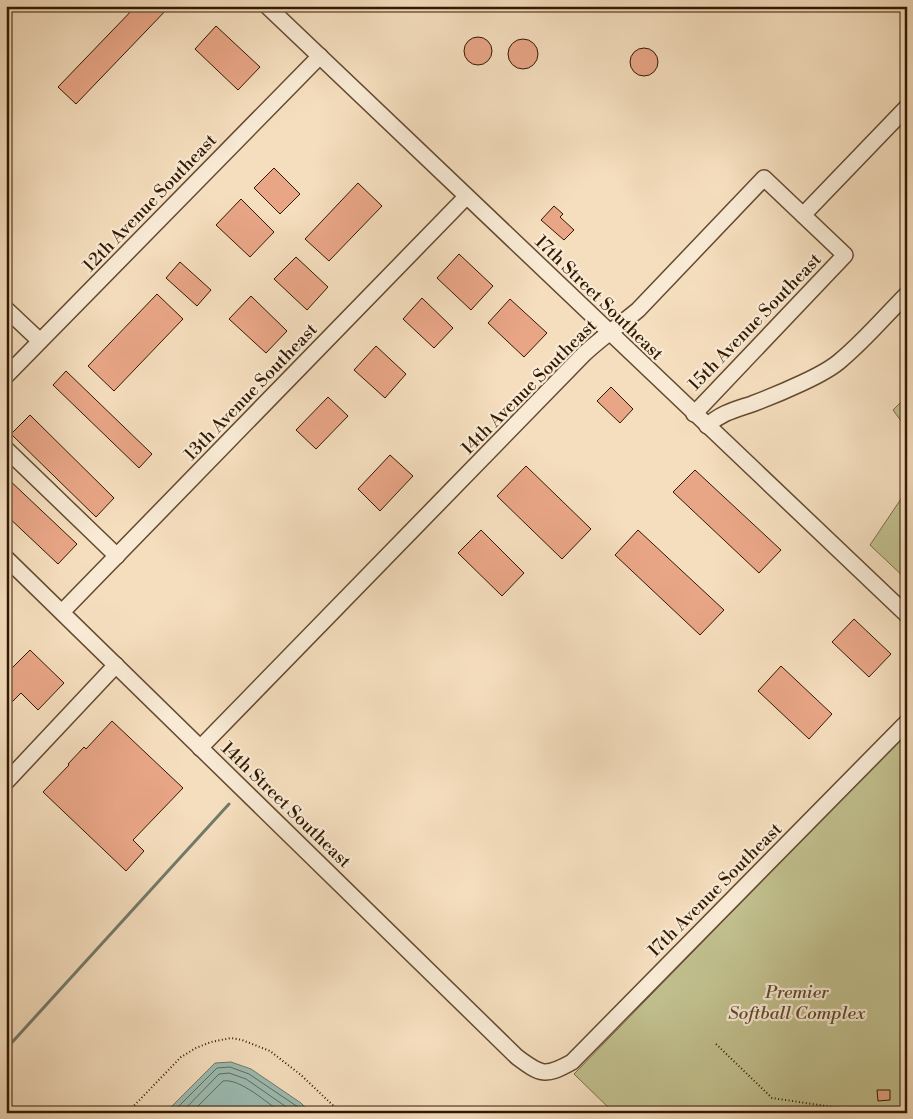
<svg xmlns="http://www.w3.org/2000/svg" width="913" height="1119" font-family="'Libre Bodoni',serif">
	<rect width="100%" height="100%" fill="#f5debe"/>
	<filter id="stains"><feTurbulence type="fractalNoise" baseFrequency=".004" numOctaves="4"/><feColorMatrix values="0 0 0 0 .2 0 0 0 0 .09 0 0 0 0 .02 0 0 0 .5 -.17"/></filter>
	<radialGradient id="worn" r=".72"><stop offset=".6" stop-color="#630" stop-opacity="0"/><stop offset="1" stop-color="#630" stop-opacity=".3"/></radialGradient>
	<g fill="#c1c08e" stroke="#7a6c47">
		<polygon points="907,396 907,429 893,410"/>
		<polygon points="907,490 907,580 870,545"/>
		<polygon points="907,732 907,1113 614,1113 574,1074"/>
	</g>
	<polygon fill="#9cbcb2" stroke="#727a6b" points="231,1062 251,1069 301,1103 311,1113 165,1113 215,1063"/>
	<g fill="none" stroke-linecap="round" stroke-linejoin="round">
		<g stroke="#686a59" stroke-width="1">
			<polyline points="172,1113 217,1068 230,1067 249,1074 298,1107 304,1113"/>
			<polyline points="181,1113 219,1074 229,1073 246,1079 295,1113"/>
			<path d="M191 1113 223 1081C240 1078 267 1103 282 1113"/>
		</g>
		<polyline stroke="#727a6b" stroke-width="3" points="6,1049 229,804"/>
	</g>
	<g fill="#e9a687" stroke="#331800">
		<polygon points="136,6 170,6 76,104 58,87"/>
		<polygon points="216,26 260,67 238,90 195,49"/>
		<circle cx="478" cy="51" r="14"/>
		<circle cx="523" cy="54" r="15"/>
		<circle cx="644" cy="62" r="14"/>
		<polygon points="274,168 300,194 280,214 254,188"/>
		<polygon points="358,183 382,206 329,261 305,239"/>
		<polygon points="241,199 274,232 250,257 216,225"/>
		<polygon points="554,206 563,214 560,217 574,230 564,240 541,220"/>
		<polygon points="459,254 493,286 471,310 437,278"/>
		<polygon points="296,257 328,287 307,310 274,279"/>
		<polygon points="180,262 211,290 197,306 166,278"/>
		<polygon points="157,294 183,319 114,391 88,366"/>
		<polygon points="251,296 287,331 266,353 229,319"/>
		<polygon points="422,298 453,328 434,348 403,319"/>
		<polygon points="510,299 547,333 524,357 488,323"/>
		<polygon points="376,346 406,374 385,398 354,370"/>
		<polygon points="66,371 152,454 139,468 53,385"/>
		<polygon points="611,387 633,409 620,423 597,401"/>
		<polygon points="328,397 348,416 316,449 296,430"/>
		<polygon points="30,415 114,498 96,517 11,434"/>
		<polygon points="390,455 413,476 380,511 358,489"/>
		<polygon points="526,466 591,529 562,559 497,496"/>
		<polygon points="695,470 781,550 759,573 673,492"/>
		<polygon points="6,477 77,544 58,564 6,515"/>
		<polygon points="481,530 524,573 502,596 458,553"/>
		<polygon points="638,530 724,610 700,635 615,555"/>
		<polygon points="854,619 891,654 869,677 832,642"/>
		<polygon points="30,650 64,683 38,710 21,693 6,708 6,674"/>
		<polygon points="781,666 832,714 809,739 758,691"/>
		<polygon points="112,721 183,788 133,840 144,851 126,871 43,792 69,765 68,764 84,747 86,749"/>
		<polygon points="877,1090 890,1090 890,1100 878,1101"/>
	</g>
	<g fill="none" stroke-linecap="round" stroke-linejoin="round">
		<g stroke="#644a30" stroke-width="18">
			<g id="minor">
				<polyline points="267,6 907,615"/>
				<polyline points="803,215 907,107"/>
				<polyline points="6,309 40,341"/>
				<polyline points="6,376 320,56"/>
				<path d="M707 426C721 413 734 410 752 404 768 398 785 391 802 383 815 377 830 370 841 360 865 340 885 316 907 294"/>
				<polyline points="6,449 117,556"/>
				<path d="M6 558 517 1057C541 1075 545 1077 572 1062L907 722"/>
				<polyline points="62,612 466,197"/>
				<path d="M200 748 584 354C601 338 620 325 638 310L764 178 845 255 694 414"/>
				<polyline points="6,782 116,665"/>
			</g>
		</g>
		<g stroke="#331800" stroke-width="2" stroke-dasharray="1 2.5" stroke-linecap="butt">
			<polyline points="716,1044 772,1098 873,1113"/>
			<polyline points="127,1113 181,1057 196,1048 211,1042 231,1038 242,1040 270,1051 301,1075 341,1113"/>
		</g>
		<use href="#minor" stroke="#f8ead5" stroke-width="15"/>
	</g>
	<g text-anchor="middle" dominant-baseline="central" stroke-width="4.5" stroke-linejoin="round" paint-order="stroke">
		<g font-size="18" fill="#331800" stroke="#f8ead5">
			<text transform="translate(150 203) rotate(-46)">12th Avenue Southeast</text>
			<text transform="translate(599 298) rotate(44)">17th Street Southeast</text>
			<text transform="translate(755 322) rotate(-46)">15th Avenue Southeast</text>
			<text transform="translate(529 387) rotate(-45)">14th Avenue Southeast</text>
			<text transform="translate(251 392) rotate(-46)">13th Avenue Southeast</text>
			<text transform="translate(286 805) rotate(44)">14th Street Southeast</text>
			<text transform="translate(715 890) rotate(-45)">17th Avenue Southeast</text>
		</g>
		<g font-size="18" font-style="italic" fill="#5e4a2b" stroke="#f8ead5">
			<text x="797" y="992">Premier<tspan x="797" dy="21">Softball Complex</tspan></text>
		</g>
	</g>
	<rect width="913" height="1119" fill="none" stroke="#f5debe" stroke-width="25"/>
	<rect x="8" y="8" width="898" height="1104" fill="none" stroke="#331800" stroke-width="2.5"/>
	<rect x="12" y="12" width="888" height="1094" fill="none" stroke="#331800"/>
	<rect width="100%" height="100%" filter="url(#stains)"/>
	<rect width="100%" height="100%" fill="url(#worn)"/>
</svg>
